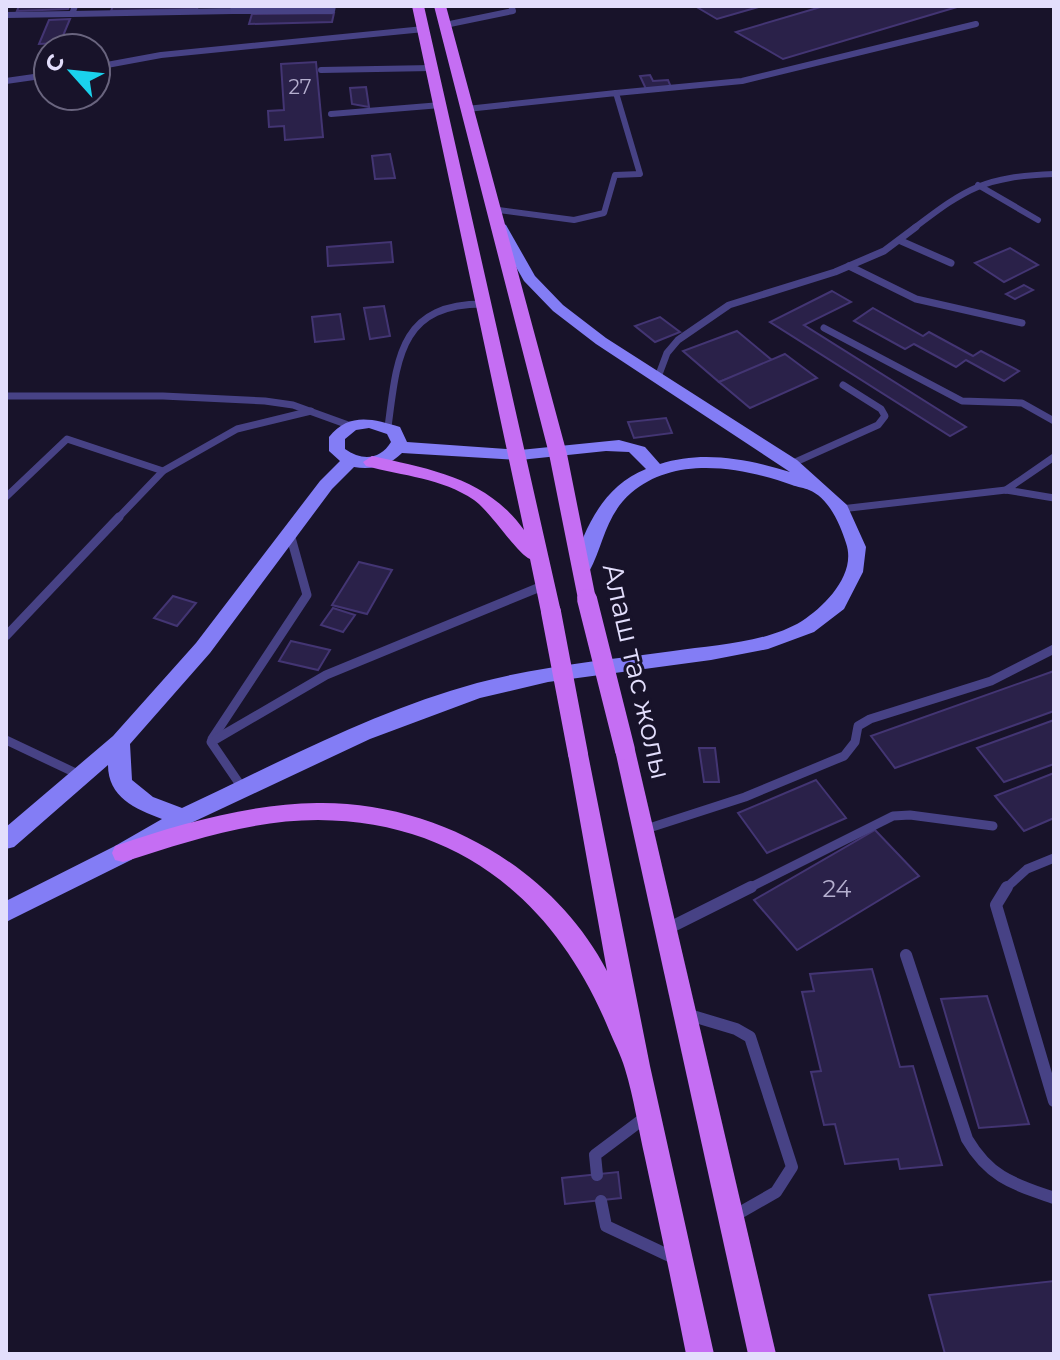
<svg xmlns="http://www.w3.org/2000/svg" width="1060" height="1360" font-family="Montserrat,sans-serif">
	<rect width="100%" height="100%" fill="#18132a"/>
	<g fill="#2a2149" stroke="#433573" stroke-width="2">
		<polygon points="19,6 69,6 68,9 17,11"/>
		<polygon points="113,6 198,6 197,9 111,11"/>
		<polygon points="695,6 762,6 717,19"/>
		<polygon points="824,6 955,6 957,7 783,59 736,32"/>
		<polygon points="334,13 332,22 249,24 252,14"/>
		<polygon points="70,19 60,43 39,44 49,20"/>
		<polygon points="316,62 323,137 285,140 284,126 269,127 268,111 284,110 281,64"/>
		<polygon points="650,75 653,81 668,80 671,87 646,89 640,76"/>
		<polygon points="366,87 369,107 352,104 350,88"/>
		<polygon points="390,154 395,178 375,179 372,156"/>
		<polygon points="391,242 393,262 328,266 327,247"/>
		<polygon points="1010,248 1038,265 1004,282 975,263"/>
		<polygon points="1024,285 1033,290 1015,299 1006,294"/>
		<polygon points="832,291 851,302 804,325 966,427 950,436 770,322"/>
		<polygon points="384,306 390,336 370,339 364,308"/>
		<polygon points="873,308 923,336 929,332 973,356 981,351 1019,371 1004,381 966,360 956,367 914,344 905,349 854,321"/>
		<polygon points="340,314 344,339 315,342 312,317"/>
		<polygon points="660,317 680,332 655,342 635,326"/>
		<polygon points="737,331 773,361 719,382 683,351"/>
		<polygon points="785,354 817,378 750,408 719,382"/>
		<polygon points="666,418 672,433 634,438 628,422"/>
		<polygon points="359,562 392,570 367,614 332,605"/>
		<polygon points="173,596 196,603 177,626 154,618"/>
		<polygon points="333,608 355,615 343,632 321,625"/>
		<polygon points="291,641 330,650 318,670 279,661"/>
		<polygon points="1054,671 1054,711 895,768 871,736"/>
		<polygon points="1054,720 1054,764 1004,782 977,748"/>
		<polygon points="699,748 715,748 719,782 704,782"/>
		<polygon points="1054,773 1054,818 1024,831 995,796"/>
		<polygon points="816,780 846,818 767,853 738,813"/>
		<polygon points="875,830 919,876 797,950 754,900"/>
		<polygon points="872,969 900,1067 913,1066 942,1165 900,1169 898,1159 845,1164 835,1124 824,1125 811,1072 821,1071 802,992 814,991 810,974"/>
		<polygon points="987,996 1029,1124 979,1128 941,999"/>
		<polygon points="618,1172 621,1198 565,1204 562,1178"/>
		<polygon points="1054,1281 1054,1354 945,1354 929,1295"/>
	</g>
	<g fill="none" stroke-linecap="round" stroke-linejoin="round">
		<g stroke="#474285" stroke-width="6">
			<polyline points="75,6 72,14 233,11 234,6"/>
			<polyline points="233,11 332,11 333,6"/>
			<polyline points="6,15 72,14"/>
			<polyline points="445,25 513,11 512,8"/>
			<polyline points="96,67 161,55 424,29"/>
			<polyline points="321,70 432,68"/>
			<polyline points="6,81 48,75"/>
			<polyline points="616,93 742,81 976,24"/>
			<polyline points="467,109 616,93 640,174 615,175 604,213 574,220 491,209"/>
			<polyline points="331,114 441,105"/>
			<polyline points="978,185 1038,220"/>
			<path d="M913 229C968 187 984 177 1054 174"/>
		</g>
		<g stroke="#474285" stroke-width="7">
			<polyline points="901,241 951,263"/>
			<polyline points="849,266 916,299 1022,323"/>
			<polyline points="824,328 962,401 1022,403 1054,421"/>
			<polyline points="658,377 667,353 678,340 729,305 835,272 884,251 916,227"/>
			<polyline points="6,396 163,396 265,401 293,405 351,426"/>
			<path d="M388 427C397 359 399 304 483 304"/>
			<polyline points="791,464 878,425 885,416 881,409 843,385"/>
			<polyline points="1006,490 1054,457"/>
			<polyline points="6,497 67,439 163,471"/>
			<polyline points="841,509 1006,490 1054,498"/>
			<polyline points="117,519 163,471 237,429 311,411"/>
		</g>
		<g stroke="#474285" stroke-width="9">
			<polyline points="6,636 119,517"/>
			<polyline points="212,739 307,595 290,534"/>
			<polyline points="6,740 82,776"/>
			<polyline points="243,789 211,742 326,675 545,585"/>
			<polyline points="643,830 745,797 844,756 855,742 858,726 870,719 991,681 1054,649"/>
			<polyline points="747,889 893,816 910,815 993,826"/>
			<polyline points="1005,889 1027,869 1054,858"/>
		</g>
		<g stroke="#474285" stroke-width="12">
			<polyline points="1007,887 996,905 1054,1101"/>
			<polyline points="665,930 751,887"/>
			<path d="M906 955 967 1139C990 1178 1014 1184 1054 1198"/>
			<polyline points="686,1014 736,1029 750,1037 792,1167 776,1192 734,1216"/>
			<polyline points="597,1175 595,1155 647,1116"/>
			<polyline points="601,1201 606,1226 674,1258"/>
		</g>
		<path fill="#837df5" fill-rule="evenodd" d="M499 221 506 225 535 276 563 305 606 338 797 460 847 505 866 547 863 572 844 609 814 632 768 649 711 660 548 682 480 698 370 739 191 823 131 860 6 922V901L115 846 162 819C135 809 108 797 108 765L14 847 6 849V827L113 736 196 643 320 481 340 461 329 451V437C349 412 373 419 400 427L407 442 520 450 619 440 645 447 660 464C702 450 749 459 790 472L596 344 553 311 524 281 492 225ZM369 428 387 434 391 442C380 460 362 461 345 449V439L356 430ZM606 451 629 452 646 469C604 486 585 526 573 567L575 572H589C604 544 605 516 631 493 675 455 742 467 792 485 797 487 805 488 809 490 829 498 840 524 846 543 857 574 825 606 802 621 766 643 714 645 673 651 607 660 541 666 477 683 374 711 278 763 182 808L153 797 132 780 130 744 210 653 332 489 354 467C372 470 389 466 402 453L520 460Z"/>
		<g fill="#c56ef3" fill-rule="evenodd">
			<path d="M412 6H424L561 612 551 619 541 612 530 559C518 555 491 512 474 500 442 478 403 476 366 466L363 462 372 456C430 469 487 478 524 530Z"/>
			<polygon points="434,6 446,6 567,454 596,599 587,606 578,599 549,454"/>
			<polygon points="625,742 632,744 635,750 776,1354 748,1354 615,750 618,744"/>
			<path d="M578 746 585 748 588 754 650 1066 714 1354H686C673 1288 659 1223 645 1158 638 1128 634 1098 625 1069 621 1055 614 1042 609 1030 557 903 460 821 318 820 251 820 186 842 123 862L115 860 112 853 115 846C179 824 248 804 317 803 434 801 552 866 607 971L568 754 571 748Z"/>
		</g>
		<g stroke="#c56ef3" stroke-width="20">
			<polyline points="587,599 625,750"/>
			<polyline points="551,612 578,754"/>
		</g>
	</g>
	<g text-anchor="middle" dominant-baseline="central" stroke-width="6" stroke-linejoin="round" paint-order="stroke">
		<g font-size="20" fill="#b5afcf">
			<text x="300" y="87">27</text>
		</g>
		<g font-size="24" fill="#b5afcf">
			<text x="837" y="888">24</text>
		</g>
		<g font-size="28" fill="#e3defc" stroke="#18132a">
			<text transform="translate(637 671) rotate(77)">Алаш тас жолы</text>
		</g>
	</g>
	<rect width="1060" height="1360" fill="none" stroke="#e3defc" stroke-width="16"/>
	<g transform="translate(72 72) rotate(297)"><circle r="38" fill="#18132a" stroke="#69647e" stroke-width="2"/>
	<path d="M0-6L14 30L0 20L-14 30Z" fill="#1ad2ed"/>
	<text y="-12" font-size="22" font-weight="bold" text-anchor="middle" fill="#e3defc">С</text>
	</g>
</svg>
